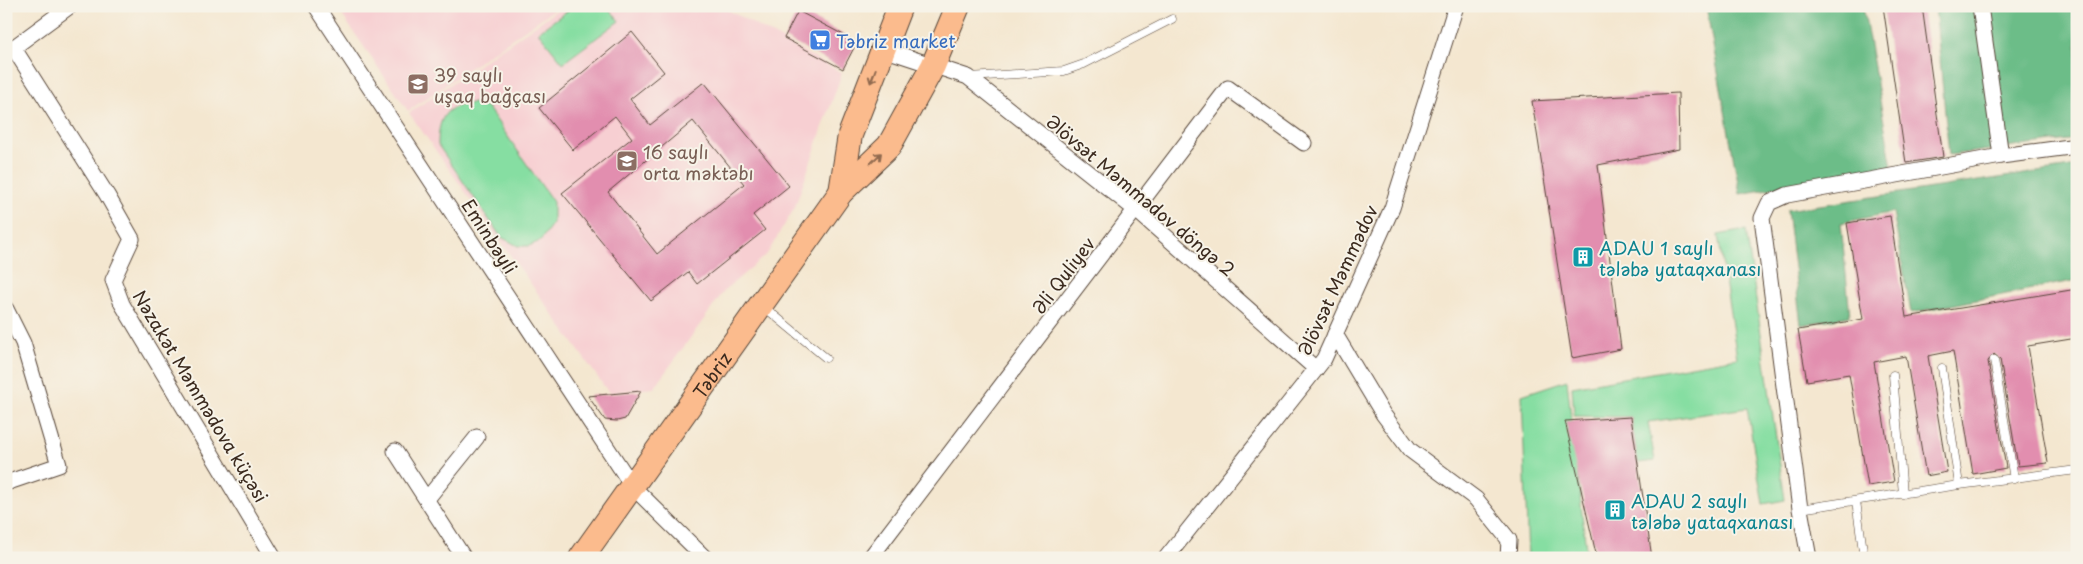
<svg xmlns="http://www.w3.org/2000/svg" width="2083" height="564" font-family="'Playpen Sans',sans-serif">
	<rect width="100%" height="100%" fill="#f7f3e8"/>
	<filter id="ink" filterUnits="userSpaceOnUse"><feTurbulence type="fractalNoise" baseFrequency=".02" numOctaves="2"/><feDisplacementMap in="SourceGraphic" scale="10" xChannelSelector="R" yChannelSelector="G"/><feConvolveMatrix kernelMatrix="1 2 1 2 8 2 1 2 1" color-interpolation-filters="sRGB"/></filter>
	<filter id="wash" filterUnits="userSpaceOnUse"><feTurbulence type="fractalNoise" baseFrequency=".0096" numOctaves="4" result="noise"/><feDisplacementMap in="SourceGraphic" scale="20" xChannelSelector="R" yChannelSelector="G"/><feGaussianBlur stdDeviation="1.12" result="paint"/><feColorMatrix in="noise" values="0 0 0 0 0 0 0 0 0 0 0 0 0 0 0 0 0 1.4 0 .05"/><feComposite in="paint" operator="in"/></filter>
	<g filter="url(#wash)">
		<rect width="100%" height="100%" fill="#f4e7d0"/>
		<g fill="#f7cfd2">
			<polygon points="336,6 559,6 408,111"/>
			<polygon points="563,6 721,6 842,73 794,209 767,254 725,290 654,388 609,393 409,113"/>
		</g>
		<g fill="#86dea2" stroke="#608460">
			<polygon points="574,6 607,6 619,21 563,63 538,32"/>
			<path d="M478 103 488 108 553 202V223L540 241 529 246H518L501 237 438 145C438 114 448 104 478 103Z"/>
			<polygon points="1746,230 1785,500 1763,504 1747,408 1648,422 1655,461 1638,463 1631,417 1574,416 1572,387 1737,358 1718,235"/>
			<polygon points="1567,380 1587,558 1528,558 1522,395"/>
		</g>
		<g fill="#6cbd88" stroke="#547453">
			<polygon points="1706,6 1863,6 1892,167 1740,194"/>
			<polygon points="1935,6 2077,6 2077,139 1949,155"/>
			<polygon points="2077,166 2077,280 1911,313 1893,212 1841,223 1850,316 1801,325 1787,210"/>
		</g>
		<g id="blocks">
			<g fill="#e28eaf" fill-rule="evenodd">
				<polygon points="1883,6 1922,6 1943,157 1906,163"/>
				<polygon points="798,11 857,42 843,69 784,38"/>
				<path d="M632 32 664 72 630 99 650 125 704 82 789 186 753 215 765 230 697 284 688 272 651 301 562 193 632 138 615 116 573 150 539 108ZM693 121 744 184 657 254 608 192Z"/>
				<polygon points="1678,93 1679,149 1598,165 1621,349 1572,358 1532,101"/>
				<polygon points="1890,216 1906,317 2077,289 2077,338 2028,346 2048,463 2018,466 2000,359 1994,354 1988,361 2006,468 1973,474 1953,351 1928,356 1947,472 1926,476 1906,356 1874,362 1894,482 1868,486 1849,374 1807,381 1798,330 1863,319 1847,223"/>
				<polygon points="641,391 625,419 617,421 605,420 588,396"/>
				<polygon points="1631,417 1652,558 1597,558 1565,421"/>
			</g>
		</g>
	</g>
	<g filter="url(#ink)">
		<use href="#blocks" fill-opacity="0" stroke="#574639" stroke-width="1"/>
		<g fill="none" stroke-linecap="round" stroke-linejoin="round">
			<g stroke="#574639" stroke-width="9">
				<g id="service">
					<polyline points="970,77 1064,71 1084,64 1172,19"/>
					<polyline points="763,306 826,358"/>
					<polyline points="2076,359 2077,365"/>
					<polyline points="1994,360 2014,479"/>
					<polyline points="1942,368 1959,485"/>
					<polyline points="1893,375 1903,494"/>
					<polyline points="1856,501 1864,558"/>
					<polyline points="1800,509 1959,485 2077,470"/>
				</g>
			</g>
			<g stroke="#574639" stroke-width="17">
				<g id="minor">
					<polyline points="316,6 633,487 705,558"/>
					<polyline points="1980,6 2001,156"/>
					<polyline points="13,47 107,195 132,239 113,280 122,304 274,558"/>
					<polyline points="883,49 968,77 1136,210 1316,369"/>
					<polyline points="6,53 70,6"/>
					<polyline points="6,309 23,343 59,465 6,483"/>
					<polyline points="1335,334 1383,414 1410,450 1476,499 1509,540 1508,558"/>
					<polyline points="395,451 464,558"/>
					<polyline points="427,499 477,437"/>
					<polyline points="870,558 1228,88 1304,143"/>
					<polyline points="1166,558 1324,359 1392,208 1456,6"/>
					<polyline points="1809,558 1800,509 1762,218 1769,203 1787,195 2001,156 2077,146"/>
				</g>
			</g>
			<g stroke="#574639" stroke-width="26">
				<g id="primary">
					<polyline points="841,192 850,135 900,6"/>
					<path id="s1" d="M581 558 841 192 889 146 933 66 958 6"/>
				</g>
			</g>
			<use href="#service" stroke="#fff" stroke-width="8"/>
			<use href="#minor" stroke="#fff" stroke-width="15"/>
			<use href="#primary" stroke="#fbbb8d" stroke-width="24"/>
		</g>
		<defs><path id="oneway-shaft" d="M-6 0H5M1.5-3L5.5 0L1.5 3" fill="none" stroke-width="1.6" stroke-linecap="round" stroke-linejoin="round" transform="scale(1.25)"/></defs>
		<g stroke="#916b50">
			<use href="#oneway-shaft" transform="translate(873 76) rotate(111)"/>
			<use href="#oneway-shaft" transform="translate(876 158) rotate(-44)"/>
		</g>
	</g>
	<defs>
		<g id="supermarket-square" transform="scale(1.125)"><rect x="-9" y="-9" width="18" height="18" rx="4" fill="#3f7fe0" stroke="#f7f3e8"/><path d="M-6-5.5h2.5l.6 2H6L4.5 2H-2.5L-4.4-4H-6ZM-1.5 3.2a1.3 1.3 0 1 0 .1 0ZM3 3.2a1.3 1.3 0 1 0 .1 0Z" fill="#fff"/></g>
		<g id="school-square" transform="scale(1.125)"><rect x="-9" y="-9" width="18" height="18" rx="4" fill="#8d6e63" stroke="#f7f3e8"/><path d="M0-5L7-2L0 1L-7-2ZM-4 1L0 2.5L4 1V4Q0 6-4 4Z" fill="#fff"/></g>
		<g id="building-square" transform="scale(1.125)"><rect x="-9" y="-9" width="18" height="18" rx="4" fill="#0f9aa8" stroke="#f7f3e8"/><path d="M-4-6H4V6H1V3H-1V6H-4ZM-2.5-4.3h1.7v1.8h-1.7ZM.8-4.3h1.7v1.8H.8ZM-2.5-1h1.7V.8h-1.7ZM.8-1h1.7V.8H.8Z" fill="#fff"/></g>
	</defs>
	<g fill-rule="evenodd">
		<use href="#supermarket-square" x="820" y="40"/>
		<use href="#school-square" x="418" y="84"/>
		<use href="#school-square" x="627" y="161"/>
		<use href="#building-square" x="1583" y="257"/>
		<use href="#building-square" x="1615" y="510"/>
	</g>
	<g text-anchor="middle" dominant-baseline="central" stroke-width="4" stroke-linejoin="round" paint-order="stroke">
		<g font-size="18" fill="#366cbe" stroke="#f7f3e8" text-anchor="start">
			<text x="836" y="40">Təbriz market</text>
		</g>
		<g font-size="18" fill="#785e54" stroke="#f7f3e8" text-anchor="start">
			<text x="434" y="74">39 saylı<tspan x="434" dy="21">uşaq bağçası</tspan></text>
			<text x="643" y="151">16 saylı<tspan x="643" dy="21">orta məktəbı</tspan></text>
		</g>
		<g font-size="18" fill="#3b2a1e" stroke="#f7f3e8">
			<text transform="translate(1141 195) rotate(40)">Əlövsət Məmmədov döngə 2</text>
			<text transform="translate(490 236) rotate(57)">Eminbəyli</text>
			<text transform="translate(1063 275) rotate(-53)">Əli Quliyev</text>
			<text transform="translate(1337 280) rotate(-65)">Əlövsət Məmmədov</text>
			<text stroke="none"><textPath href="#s1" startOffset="225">Təbriz</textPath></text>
			<text transform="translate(201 396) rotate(59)">Nəzakət Məmmədova küçəsi</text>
		</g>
		<g font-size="18" fill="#0d838f" stroke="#f7f3e8" text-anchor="start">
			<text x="1599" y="247">ADAU 1 saylı<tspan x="1599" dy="21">tələbə yataqxanası</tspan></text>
			<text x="1631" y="500">ADAU 2 saylı<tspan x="1631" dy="21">tələbə yataqxanası</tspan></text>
		</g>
	</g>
	<rect width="2083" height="564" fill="none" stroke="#f7f3e8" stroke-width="25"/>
</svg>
